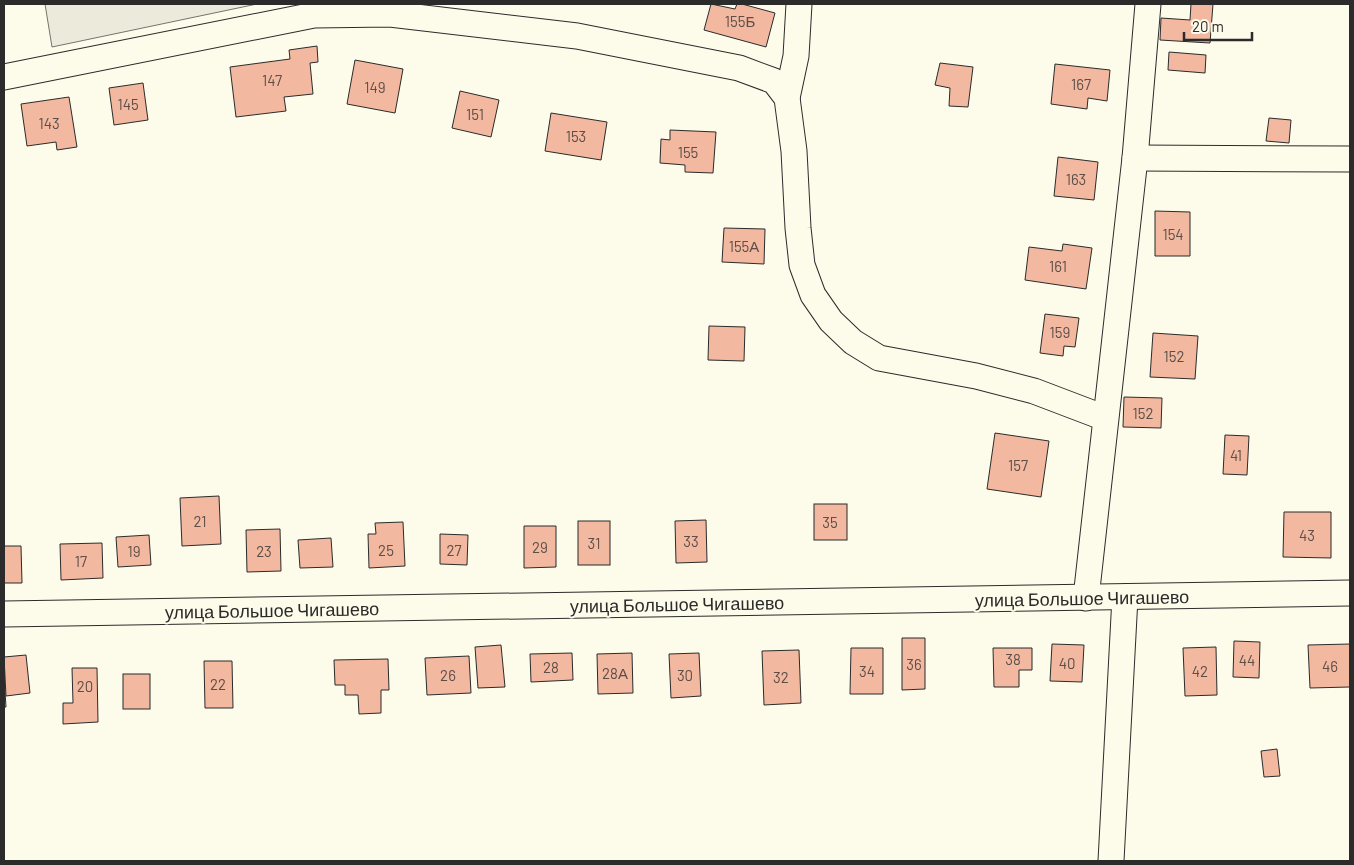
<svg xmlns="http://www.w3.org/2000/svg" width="1354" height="865" font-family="Barlow,sans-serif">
	<rect width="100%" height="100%" fill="#fdfbea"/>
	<polygon fill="#ecebdb" stroke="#74746e" points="45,4 257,4 52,47"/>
	<g fill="#f2b8a0" stroke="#2b2b2b">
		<polygon points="711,4 735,9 737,4 742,4 775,13 766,47 704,30"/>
		<polygon points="1191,4 1213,4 1210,43 1160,40 1161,18 1190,20"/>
		<polygon points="317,46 318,62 310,63 313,94 284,97 286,111 236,117 230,67 290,59 289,50"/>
		<polygon points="1169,52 1206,55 1205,73 1168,70"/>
		<polygon points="355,60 403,69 395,113 347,104"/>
		<polygon points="940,63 973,67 968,107 949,106 950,88 935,85"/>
		<polygon points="1055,64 1110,70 1107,101 1088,98 1087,109 1051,104"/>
		<polygon points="143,83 148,120 114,125 109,88"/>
		<polygon points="460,91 499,100 491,137 452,128"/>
		<polygon points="69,97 77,147 57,150 56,142 27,146 21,104"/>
		<polygon points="551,113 607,122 601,160 545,151"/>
		<polygon points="1269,118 1291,120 1289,143 1266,141"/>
		<polygon points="670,130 716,132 713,173 685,172 685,165 660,163 661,139 670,140"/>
		<polygon points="1058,157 1098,162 1094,200 1054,196"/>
		<polygon points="1155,211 1190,212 1190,256 1155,256"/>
		<polygon points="724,228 765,229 764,264 722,262"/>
		<polygon points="1063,244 1092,248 1086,289 1025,280 1029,247 1062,251"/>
		<polygon points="1045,314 1079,318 1075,347 1064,346 1063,356 1040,353"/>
		<polygon points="709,326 745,327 744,361 708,360"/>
		<polygon points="1153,333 1198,336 1195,379 1150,377"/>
		<polygon points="1124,397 1162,398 1161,428 1123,427"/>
		<polygon points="995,433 1049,441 1041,497 987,489"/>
		<polygon points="1225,435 1249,436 1247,475 1223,474"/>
		<polygon points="219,496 221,544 182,546 180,498"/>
		<rect x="814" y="504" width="33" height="36"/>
		<polygon points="1284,512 1331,512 1331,558 1283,557"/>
		<polygon points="706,520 707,562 676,563 675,521"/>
		<rect x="578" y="521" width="32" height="44"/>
		<polygon points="403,522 405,566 369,568 368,534 376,534 375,523"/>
		<polygon points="524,526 556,526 556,567 524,568"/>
		<polygon points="280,529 281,571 247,572 246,530"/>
		<polygon points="440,534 468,535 467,565 440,564"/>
		<polygon points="149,535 151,565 118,567 116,537"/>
		<polygon points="331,538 333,567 300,568 298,540"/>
		<polygon points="102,543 103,578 61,580 60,544"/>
		<polygon points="4,546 21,546 22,583 4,583"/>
		<polygon points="902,638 925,638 925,689 902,690"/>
		<polygon points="1234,641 1260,642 1259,678 1233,677"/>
		<polygon points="1052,644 1084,645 1082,682 1050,681"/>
		<polygon points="1350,644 1350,687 1310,688 1308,645"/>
		<polygon points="501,645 505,687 478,688 475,647"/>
		<polygon points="1216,647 1217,695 1185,696 1183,648"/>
		<polygon points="851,648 883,648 883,694 850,694"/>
		<polygon points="993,648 1032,648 1032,670 1019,670 1019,687 994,687"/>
		<polygon points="799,650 801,703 764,705 762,651"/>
		<polygon points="572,653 573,680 531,682 530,654"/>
		<polygon points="632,653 633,693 598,694 597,654"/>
		<polygon points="699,653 701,696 671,698 669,654"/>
		<polygon points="26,655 30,693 6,696 4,657"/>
		<polygon points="469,656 471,693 427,695 425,658"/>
		<polygon points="388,659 389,690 381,690 381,713 359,714 358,695 345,695 345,685 335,685 334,660"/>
		<polygon points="204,661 232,661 233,708 205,708"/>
		<polygon points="72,668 97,668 98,722 63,724 63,703 73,703"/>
		<rect x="123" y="674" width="27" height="35"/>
		<polygon points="4,676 6,707 4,707"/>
		<polygon points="1277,749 1280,776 1264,777 1261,751"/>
	</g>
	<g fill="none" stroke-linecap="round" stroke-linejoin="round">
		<g stroke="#2b2b2b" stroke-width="27">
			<g id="minor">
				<polyline points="4,77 314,15 390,14 577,36 739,68 774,81 787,98 794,151 798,228 802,265 813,295 831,321 853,342 879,358 976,376 1034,391 1105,418"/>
				<polyline points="787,98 796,56 799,4"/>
				<polyline points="1135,158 1350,159"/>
				<polyline points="1086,598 1135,158 1148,4"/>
				<polyline points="4,614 1350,593"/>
				<polyline points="1111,861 1125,597"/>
			</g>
		</g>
		<use href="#minor" stroke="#fdfbea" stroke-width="25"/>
	</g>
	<g text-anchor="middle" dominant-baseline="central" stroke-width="4" stroke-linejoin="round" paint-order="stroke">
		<g font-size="15" fill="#5d4e48">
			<text x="740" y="21">155Б</text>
			<text x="272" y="80">147</text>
			<text x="1081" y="84">167</text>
			<text x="375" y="87">149</text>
			<text x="128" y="104">145</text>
			<text x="475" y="114">151</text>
			<text x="49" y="123">143</text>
			<text x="576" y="136">153</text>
			<text x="688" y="152">155</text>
			<text x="1076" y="179">163</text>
			<text x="1173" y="234">154</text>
			<text x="744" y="246">155А</text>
			<text x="1058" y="266">161</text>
			<text x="1060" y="332">159</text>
			<text x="1174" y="356">152</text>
			<text x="1143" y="413">152</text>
			<text x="1236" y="455">41</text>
			<text x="1018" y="465">157</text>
			<text x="200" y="521">21</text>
			<text x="830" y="522">35</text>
			<text x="1307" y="535">43</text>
			<text x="691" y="541">33</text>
			<text x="594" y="543">31</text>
			<text x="540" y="547">29</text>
			<text x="386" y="550">25</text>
			<text x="454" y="550">27</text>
			<text x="134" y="551">19</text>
			<text x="264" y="551">23</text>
			<text x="81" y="561">17</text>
			<text x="1013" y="659">38</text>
			<text x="1247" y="660">44</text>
			<text x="1067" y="663">40</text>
			<text x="914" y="664">36</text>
			<text x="1330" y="666">46</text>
			<text x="551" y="667">28</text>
			<text x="867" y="671">34</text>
			<text x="1200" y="671">42</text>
			<text x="615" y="673">28А</text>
			<text x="448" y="675">26</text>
			<text x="685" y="675">30</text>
			<text x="781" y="677">32</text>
			<text x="218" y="684">22</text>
			<text x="85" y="686">20</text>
		</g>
		<g font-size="18" fill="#2b2b2b" stroke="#fdfbea">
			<text transform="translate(1082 598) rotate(-1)">улица Большое Чигашево</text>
			<text transform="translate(677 604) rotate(-1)">улица Большое Чигашево</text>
			<text transform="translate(272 610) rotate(-1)">улица Большое Чигашево</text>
		</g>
	</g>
	<rect width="1354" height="865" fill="none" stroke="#2b2b2b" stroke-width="10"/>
	<path d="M1184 32v8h68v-8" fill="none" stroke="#2b2b2b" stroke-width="2.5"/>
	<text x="1192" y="32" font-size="15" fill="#2b2b2b" stroke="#fdfbea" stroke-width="4" paint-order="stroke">20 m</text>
</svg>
